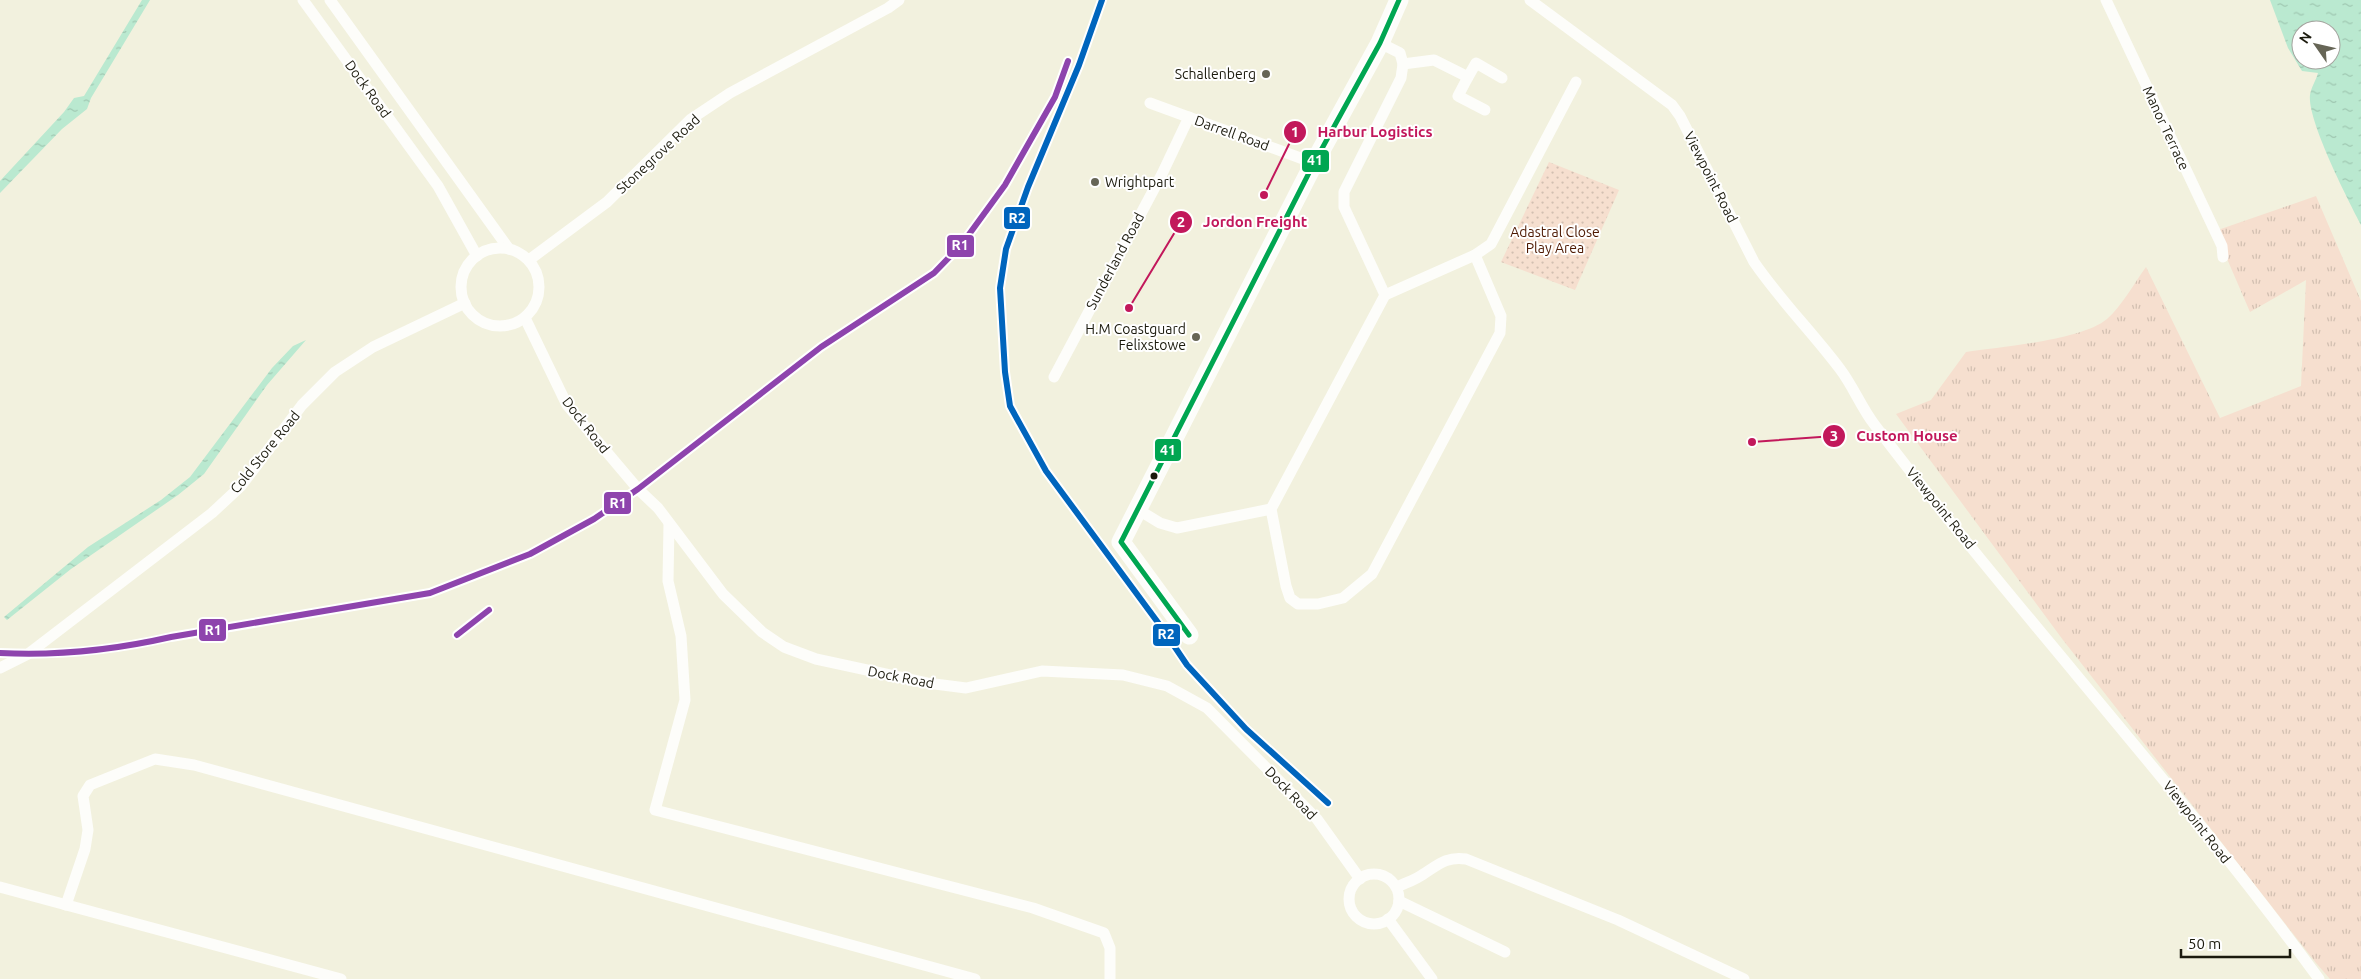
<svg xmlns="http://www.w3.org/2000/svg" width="2361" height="979" font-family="Ubuntu,sans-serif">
	<defs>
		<pattern id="grass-tufts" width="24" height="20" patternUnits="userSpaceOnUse" patternTransform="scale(1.25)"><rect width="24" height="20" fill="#f6dfcf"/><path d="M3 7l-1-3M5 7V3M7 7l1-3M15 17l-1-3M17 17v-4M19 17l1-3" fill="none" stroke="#d2bfb1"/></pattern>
		<pattern id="park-dots" width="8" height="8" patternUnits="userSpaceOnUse" patternTransform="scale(1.25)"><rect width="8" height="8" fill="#f6dfcf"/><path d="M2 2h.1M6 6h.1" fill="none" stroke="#d2bfb1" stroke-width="1.8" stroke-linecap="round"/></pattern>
		<pattern id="water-ripples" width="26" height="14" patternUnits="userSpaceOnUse" patternTransform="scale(1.25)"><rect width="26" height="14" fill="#bae9d0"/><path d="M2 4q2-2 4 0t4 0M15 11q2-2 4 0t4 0" fill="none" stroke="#9fc7b1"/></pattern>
	</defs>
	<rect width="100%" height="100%" fill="#f2f1de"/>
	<path fill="url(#grass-tufts)" d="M2316 196 2361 301V979H2330L2316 963 2063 640 1896 414 1931 400 1966 352C2001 347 2082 340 2107 319 2121 307 2135 282 2146 267L2220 418 2301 386 2306 280 2250 312 2215 231Z"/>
	<polygon fill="url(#park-dots)" points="1549,162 1619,190 1575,290 1501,262"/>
	<g fill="url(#water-ripples)" fill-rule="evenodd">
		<polygon points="142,0 150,0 91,98 87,109 62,129 0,193 0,181 64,112 74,98 84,96"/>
		<path d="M2270 0H2361V225C2348 200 2307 120 2310 95 2311 88 2316 80 2318 73L2302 71 2288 48ZM2301 30H2331V60H2301Z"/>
		<polygon points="306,340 267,385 204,474 178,495 71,569 7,620 4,617 88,547 161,500 190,477 272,368 293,346"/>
	</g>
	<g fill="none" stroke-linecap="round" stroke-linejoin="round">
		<g stroke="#fdfdfa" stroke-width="11">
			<polyline points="303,0 438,186 477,256"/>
			<polyline points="330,0 509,249"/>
			<path d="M1530 0 1672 105 1680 116 1754 262C1780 300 1813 333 1840 369 1853 386 1861 407 1874 424 2017 613 2179 787 2319 979"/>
			<polyline points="2106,0 2222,246 2223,257"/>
			<polyline points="1380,43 1400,53 1403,64 1401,78 1344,192 1344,207 1385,295"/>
			<polyline points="1403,64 1434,60 1468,77 1476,63 1502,78"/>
			<polyline points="1468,77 1458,96 1485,110"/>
			<polyline points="1150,103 1314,163"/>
			<circle cx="500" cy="287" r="39"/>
			<polygon points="1475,255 1501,316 1500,333 1372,574 1343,598 1318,604 1298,604 1290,598 1286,586 1271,509 1385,295"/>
			<polyline points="1475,255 1491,244 1576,82"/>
			<polyline points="529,260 607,202 691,119 730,93 888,8 899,0"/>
			<polyline points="525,318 567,405 638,489 658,508 723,594 762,632 784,647 816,659 927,683 966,688 1042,671 1123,675 1167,686 1207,708 1317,819 1360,879"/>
			<polyline points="1054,377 1162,174 1189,117"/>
			<polyline points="1137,509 1160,523 1177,528 1271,509"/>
			<polyline points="669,524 668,581 681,636 685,700 655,810 1033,908 1104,933 1110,948 1110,979"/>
			<polyline points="0,668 28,654 212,513 241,486 302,405 335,372 373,347 465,303"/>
			<circle cx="1374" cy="899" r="25"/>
			<polyline points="0,887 341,979"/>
			<path d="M1397 887C1405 883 1415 880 1422 875 1438 865 1446 856 1466 859L1618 920 1744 979"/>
			<polyline points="1399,901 1505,952"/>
			<polyline points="66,905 85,849 88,830 83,796 90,785 155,759 194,765 975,979"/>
			<polyline points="1388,919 1432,979"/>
		</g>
		<polyline stroke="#fdfdfa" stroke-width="19" points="1189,635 1121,542 1314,163 1380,43 1399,0"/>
		<g stroke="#fff" stroke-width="9">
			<polyline id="bus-1" points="1189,635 1121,542 1314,163 1380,43 1399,0"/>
		</g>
		<use href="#bus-1" stroke="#00a651" stroke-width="5"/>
		<g stroke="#fff" stroke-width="10">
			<g id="rail-1">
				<polyline points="457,635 489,610"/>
				<path d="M0 653C58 656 114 650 171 637L430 593 530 554 594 519 638 489 821 347 934 273 962 244 1005 185 1055 97 1068 61"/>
			</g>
		</g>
		<g stroke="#fff" stroke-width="10">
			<polyline id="rail-2" points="1102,0 1079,65 1028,187 1006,249 1000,288 1005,372 1010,406 1046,471 1162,628 1187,665 1246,729 1328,803"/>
		</g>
		<use href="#rail-1" stroke="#8e44ad" stroke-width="6"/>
		<use href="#rail-2" stroke="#0065bd" stroke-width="6"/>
	</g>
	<g fill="#666556" stroke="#fff" stroke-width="2">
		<circle cx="1266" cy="74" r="5"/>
		<circle cx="1095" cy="182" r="5"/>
		<circle cx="1196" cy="337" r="5"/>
	</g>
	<circle fill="#1b1a0d" stroke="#fff" stroke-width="2" cx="1154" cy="476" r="4.5"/>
	<g text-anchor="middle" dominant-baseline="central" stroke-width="4" stroke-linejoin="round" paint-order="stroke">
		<g font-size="14" fill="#1b1a0d" stroke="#fff" text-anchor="end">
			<text x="1256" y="74">Schallenberg</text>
			<text x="1105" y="182" text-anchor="start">Wrightpart</text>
			<text x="1186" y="329">H.M Coastguard<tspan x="1186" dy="16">Felixstowe</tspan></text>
		</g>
		<g font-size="14" fill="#1b1a0d" stroke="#fff">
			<text transform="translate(368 89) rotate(54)">Dock Road</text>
			<text transform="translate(2166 128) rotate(65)">Manor Terrace</text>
			<text transform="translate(1232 133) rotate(20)">Darrell Road</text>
			<text transform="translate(658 154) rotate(-43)">Stonegrove Road</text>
			<text transform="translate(1711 177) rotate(63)">Viewpoint Road</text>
			<text transform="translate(1115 261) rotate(-62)">Sunderland Road</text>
			<text transform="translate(586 425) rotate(52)">Dock Road</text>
			<text transform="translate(265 452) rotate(-51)">Cold Store Road</text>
			<text transform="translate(1941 508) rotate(51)">Viewpoint Road</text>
			<text transform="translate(901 677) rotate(11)">Dock Road</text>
			<text transform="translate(1291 793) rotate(46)">Dock Road</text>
			<text transform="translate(2197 822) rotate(52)">Viewpoint Road</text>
		</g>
		<g font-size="14" fill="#4d1801" stroke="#fff">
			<text x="1555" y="232">Adastral Close<tspan x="1555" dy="16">Play Area</tspan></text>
		</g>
	</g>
	<path fill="none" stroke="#c2185b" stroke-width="2" d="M1264 195L1295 132M1129 308L1181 222M1752 442L1834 436"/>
	<g fill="#c2185b" stroke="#fff" stroke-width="2">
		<circle cx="1264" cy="195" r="5"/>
		<circle cx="1129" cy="308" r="5"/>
		<circle cx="1752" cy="442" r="5"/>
		<circle cx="1295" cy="132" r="12"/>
		<circle cx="1181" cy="222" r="12"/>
		<circle cx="1834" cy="436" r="12"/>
	</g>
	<g font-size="15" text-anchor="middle" font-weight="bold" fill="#fff">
		<text x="1295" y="137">1</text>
		<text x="1181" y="227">2</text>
		<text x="1834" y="441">3</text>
	</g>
	<g font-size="15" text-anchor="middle" font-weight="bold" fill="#c2185b" stroke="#fff" stroke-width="4" stroke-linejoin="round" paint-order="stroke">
		<text x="1375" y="137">Harbur Logistics</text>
		<text x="1255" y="227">Jordon Freight</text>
		<text x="1907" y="441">Custom House</text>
	</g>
	<g stroke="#fff" stroke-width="2">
		<rect x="1301" y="149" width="29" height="24" rx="5" fill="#00a651"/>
		<rect x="1003" y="206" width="28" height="24" rx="5" fill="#0065bd"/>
		<rect x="946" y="234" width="29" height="24" rx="5" fill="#8e44ad"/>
		<rect x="1154" y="438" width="28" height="24" rx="5" fill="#00a651"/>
		<rect x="603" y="491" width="29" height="24" rx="5" fill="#8e44ad"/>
		<rect x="198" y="618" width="29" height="24" rx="5" fill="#8e44ad"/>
		<rect x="1152" y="623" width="29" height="24" rx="5" fill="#0065bd"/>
	</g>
	<g font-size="14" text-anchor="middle" font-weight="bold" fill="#fff">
		<text x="1315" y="165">41</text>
		<text x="1017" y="223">R2</text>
		<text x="960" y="250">R1</text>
		<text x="1168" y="455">41</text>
		<text x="618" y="508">R1</text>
		<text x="213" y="635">R1</text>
		<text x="1166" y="639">R2</text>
	</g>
	<g transform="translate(2316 45) rotate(304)"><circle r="24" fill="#ffffff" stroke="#a4a39e"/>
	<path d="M0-4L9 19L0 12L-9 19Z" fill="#666556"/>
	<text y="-8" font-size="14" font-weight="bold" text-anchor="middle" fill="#1b1a0d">N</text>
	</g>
	<path d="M2181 949v8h109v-8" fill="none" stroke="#1b1a0d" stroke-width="2.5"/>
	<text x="2188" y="949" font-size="15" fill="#1b1a0d" stroke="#ffffff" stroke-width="4" paint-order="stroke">50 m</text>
</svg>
